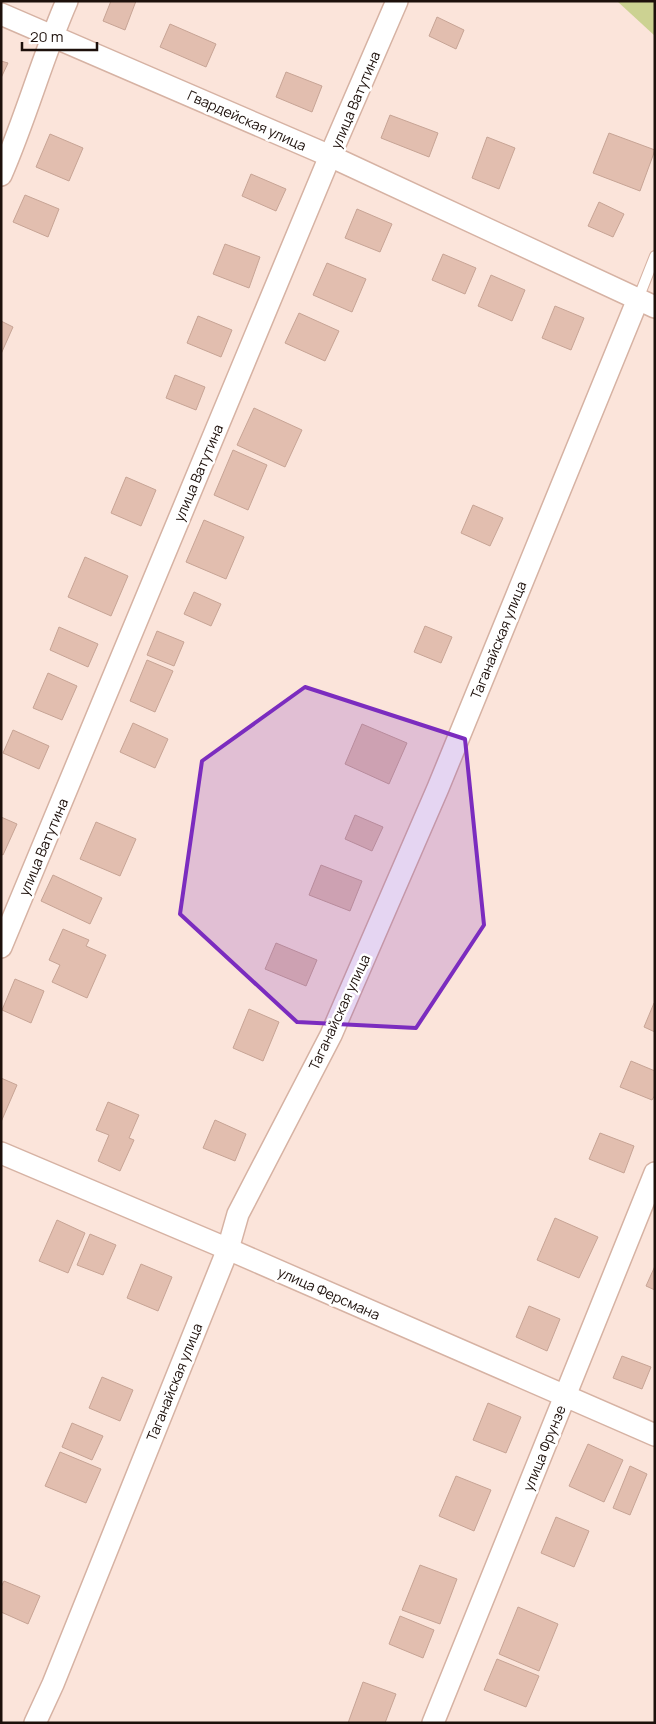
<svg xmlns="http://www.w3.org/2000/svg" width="656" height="1724" font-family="Manrope,sans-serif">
	<rect width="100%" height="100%" fill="#fbe4da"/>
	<polygon fill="#ccd292" points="617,1 655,1 655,36"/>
	<g fill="#e2beaf" stroke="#c7a495">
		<polygon points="111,1 136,1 125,30 103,21"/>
		<polygon points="437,17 464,30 456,49 429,36"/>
		<polygon points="170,24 216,44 206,67 160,47"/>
		<polygon points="1,61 8,63 1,78"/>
		<polygon points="286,72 322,86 312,112 276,97"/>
		<polygon points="390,115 438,133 429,157 381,138"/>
		<polygon points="609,133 655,150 640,191 593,173"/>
		<polygon points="50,134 83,148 69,181 36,167"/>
		<polygon points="487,137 515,148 499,189 472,178"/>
		<polygon points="251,174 286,189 276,211 242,196"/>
		<polygon points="25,195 59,209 48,237 13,222"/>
		<polygon points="599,202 624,214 613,237 588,226"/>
		<polygon points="357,209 392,224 380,252 345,238"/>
		<polygon points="225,244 260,257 249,288 213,274"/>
		<polygon points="443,254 476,268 465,294 432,280"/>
		<polygon points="327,263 366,279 352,312 313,295"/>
		<polygon points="491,275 525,290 512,321 478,306"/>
		<polygon points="555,306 584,318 571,350 542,338"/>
		<polygon points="299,313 339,331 325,361 285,343"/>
		<polygon points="198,316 232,330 221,357 187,343"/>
		<polygon points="1,321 13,327 1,354"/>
		<polygon points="175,375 205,387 196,410 166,398"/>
		<polygon points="254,408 302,430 285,467 237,445"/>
		<polygon points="233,450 267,465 248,510 214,495"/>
		<polygon points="126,477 156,490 141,526 111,513"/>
		<polygon points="473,505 503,518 490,546 461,533"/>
		<polygon points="204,520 244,537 226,579 186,562"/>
		<polygon points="85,557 128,576 111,616 68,597"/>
		<polygon points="194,592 221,604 211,626 184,614"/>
		<polygon points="425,626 452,637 441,663 414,652"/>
		<polygon points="59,627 98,644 88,667 50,650"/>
		<polygon points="157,631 184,642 174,666 147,655"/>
		<polygon points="147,660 173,671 155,712 130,701"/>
		<polygon points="48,673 77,686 62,720 33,708"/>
		<polygon points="133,723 168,739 155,768 120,752"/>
		<polygon points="362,724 407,743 389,784 345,764"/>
		<polygon points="13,730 49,746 39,769 3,753"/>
		<polygon points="355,815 383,827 372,851 345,839"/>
		<polygon points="1,817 17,824 3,855 1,854"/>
		<polygon points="96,822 136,839 120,876 80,859"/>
		<polygon points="321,865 362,881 350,911 309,895"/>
		<polygon points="53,875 102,898 90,924 41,901"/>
		<polygon points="63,929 89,940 86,946 106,955 87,998 52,982 60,965 49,960"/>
		<polygon points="276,943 317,960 306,986 265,969"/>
		<polygon points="15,979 44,991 31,1023 2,1010"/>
		<polygon points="654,1003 655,1003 655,1032 644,1027"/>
		<polygon points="249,1009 279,1022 263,1061 233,1048"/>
		<polygon points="631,1061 655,1071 655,1095 652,1100 620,1087"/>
		<polygon points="1,1078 17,1085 1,1122"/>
		<polygon points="108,1102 139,1115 129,1138 134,1140 120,1171 98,1161 109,1135 96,1130"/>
		<polygon points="215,1120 246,1134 235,1161 203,1148"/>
		<polygon points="600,1133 634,1146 624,1173 589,1159"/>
		<polygon points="555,1218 598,1237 579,1278 537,1260"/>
		<polygon points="57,1220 85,1233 68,1273 39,1261"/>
		<polygon points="90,1234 116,1245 103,1275 77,1265"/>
		<polygon points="141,1264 172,1277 158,1311 127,1298"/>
		<polygon points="655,1266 655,1290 646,1286"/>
		<polygon points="529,1306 560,1319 547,1351 516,1337"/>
		<polygon points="622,1356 651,1367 642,1389 613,1378"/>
		<polygon points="102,1377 133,1390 120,1421 89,1408"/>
		<polygon points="488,1403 521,1417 506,1453 473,1440"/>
		<polygon points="72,1423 103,1436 92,1460 62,1447"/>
		<polygon points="588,1444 623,1460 604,1502 569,1486"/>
		<polygon points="60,1452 101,1469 86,1503 45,1486"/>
		<polygon points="630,1466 647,1474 630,1515 613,1508"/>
		<polygon points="456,1476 491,1490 474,1531 439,1516"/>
		<polygon points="556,1517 589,1531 574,1567 541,1553"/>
		<polygon points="420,1565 457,1579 440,1624 402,1610"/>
		<polygon points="4,1581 40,1596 28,1624 1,1612 1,1587"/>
		<polygon points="518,1607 558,1624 539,1671 499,1654"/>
		<polygon points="400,1616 434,1630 423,1658 389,1644"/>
		<polygon points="497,1659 539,1676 526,1707 484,1690"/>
		<polygon points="363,1682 396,1694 385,1723 348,1723"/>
	</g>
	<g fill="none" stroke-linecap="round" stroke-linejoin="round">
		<g stroke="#d6b2a3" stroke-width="12">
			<polyline id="service" points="638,299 655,256"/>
		</g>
		<g stroke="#d6b2a3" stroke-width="24">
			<g id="minor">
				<polyline points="1,14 330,156 655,307"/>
				<path d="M1 175C26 118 42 58 67 1"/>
				<polyline points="1,947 330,156 397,1"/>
				<polyline points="1,1153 228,1249 655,1435"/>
				<polyline points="35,1723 53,1684 228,1249 238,1214 331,1035 438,788 638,299"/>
				<polyline points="433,1723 655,1173"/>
			</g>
		</g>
		<use href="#service" stroke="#fff" stroke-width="10"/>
		<use href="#minor" stroke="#fff" stroke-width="21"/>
	</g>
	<path fill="#7b2cbf" fill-opacity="0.2" stroke="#7b2cbf" stroke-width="4" stroke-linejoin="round" d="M305 687 465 739 484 925 416 1028 297 1022 180 914 202 761Z"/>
	<g text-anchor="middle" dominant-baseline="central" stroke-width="5" stroke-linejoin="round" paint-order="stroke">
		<g font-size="14" fill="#1d100b" stroke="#fff">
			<text transform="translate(355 100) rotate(-67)">улица Ватутина</text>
			<text transform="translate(247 120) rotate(24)">Гвардейская улица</text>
			<text transform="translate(198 473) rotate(-67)">улица Ватутина</text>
			<text transform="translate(498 640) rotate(-68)">Таганайская улица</text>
			<text transform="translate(43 847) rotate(-67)">улица Ватутина</text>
			<text transform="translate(339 1012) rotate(-65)">Таганайская улица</text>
			<text transform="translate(329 1293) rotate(24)">улица Ферсмана</text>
			<text transform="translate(174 1382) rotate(-68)">Таганайская улица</text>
			<text transform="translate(544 1448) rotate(-68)">улица Фрунзе</text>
		</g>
	</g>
	<rect width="656" height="1724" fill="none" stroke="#1d100b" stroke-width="5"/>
	<path d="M22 42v8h75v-8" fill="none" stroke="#1d100b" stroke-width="2.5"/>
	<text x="30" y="42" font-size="15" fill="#1d100b" stroke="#ffffff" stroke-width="4" paint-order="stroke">20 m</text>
</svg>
